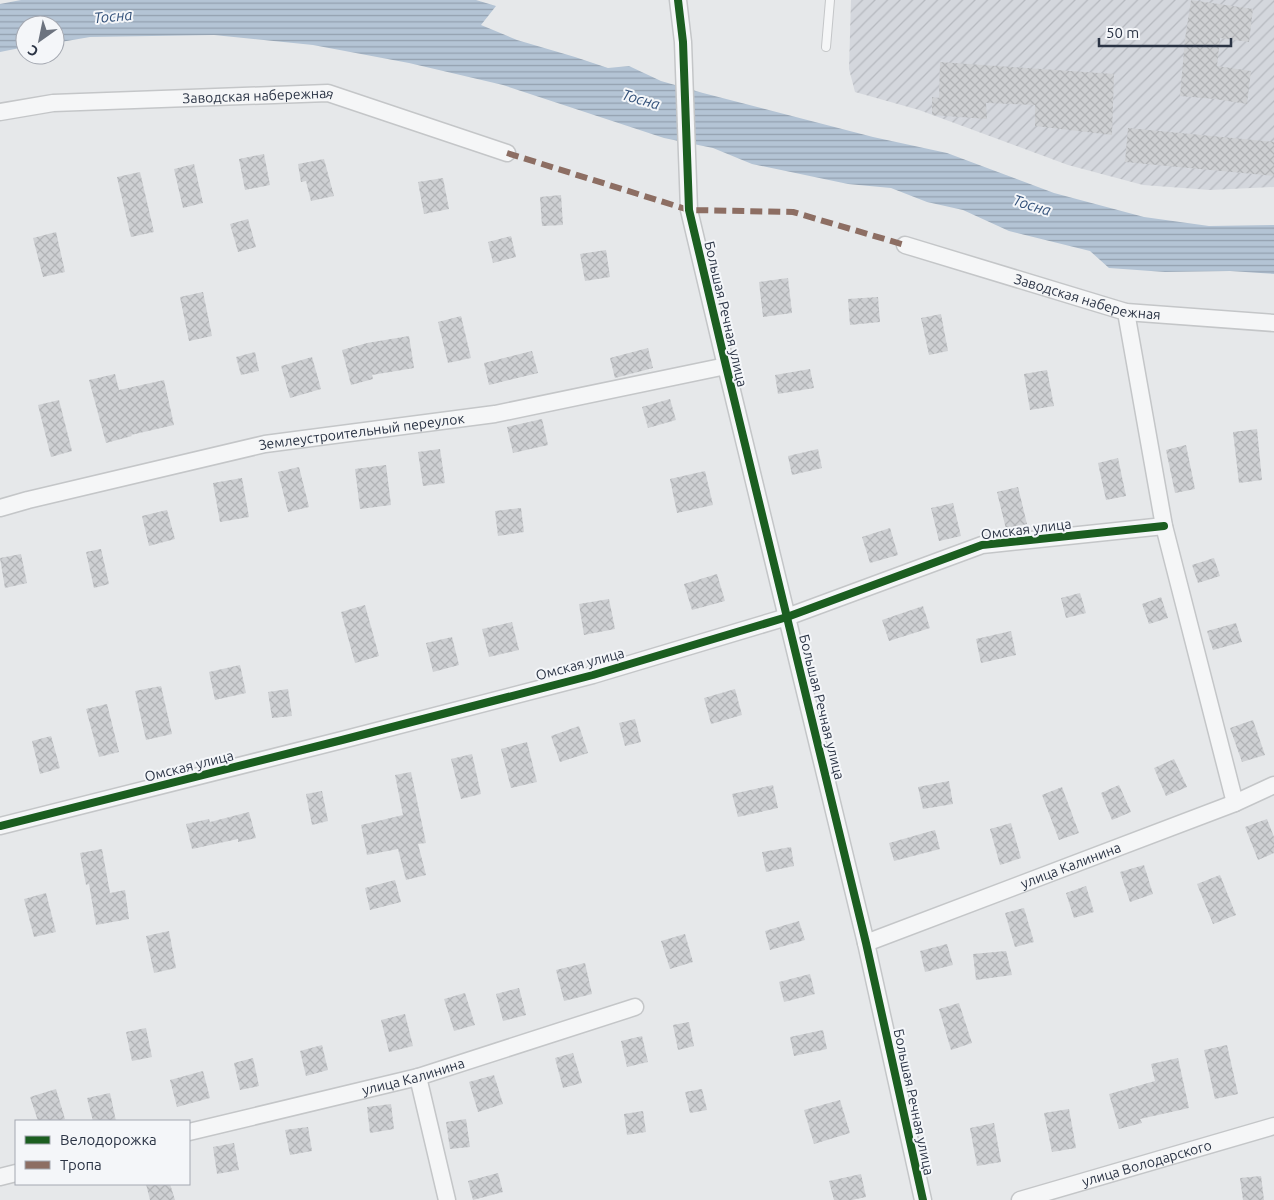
<svg xmlns="http://www.w3.org/2000/svg" width="1274" height="1200" font-family="Ubuntu,sans-serif">
	<defs>
		<pattern id="industrial-furrows" width="10" height="10" patternUnits="userSpaceOnUse" patternTransform="scale(1.25)"><rect width="10" height="10" fill="#d4d7dd"/><path d="M-1 1l2-2M0 10L10 0M9 11l2-2" fill="none" stroke="#b6b9bf"/></pattern>
		<pattern id="water-rules" width="6" height="5" patternUnits="userSpaceOnUse" patternTransform="scale(1.25)"><rect width="6" height="5" fill="#b4c4d5"/><path d="M0 2.5h6" fill="none" stroke="#93a0af"/></pattern>
		<pattern id="building-cross-hatch" width="8" height="8" patternUnits="userSpaceOnUse" patternTransform="scale(1.25)"><rect width="8" height="8" fill="#ced0d3"/><path d="M0 0l8 8M0 8l8-8" fill="none" stroke="#b1b3b6"/></pattern>
	</defs>
	<rect width="100%" height="100%" fill="#e6e8ea"/>
	<polygon fill="url(#industrial-furrows)" points="851,0 1274,0 1274,187 1210,190 1143,185 1068,165 919,110 855,92 849,69"/>
	<polygon fill="url(#water-rules)" points="21,0 476,0 496,6 481,25 517,40 575,57 608,68 629,66 661,81 703,93 873,137 947,153 1054,193 1144,217 1209,226 1274,225 1274,274 1230,271 1165,272 1109,268 1090,251 1009,231 963,210 927,202 891,188 848,184 752,164 713,148 664,138 503,85 409,63 313,45 214,35 90,37 55,43 55,25 25,25 25,47 0,52 0,4"/>
	<g fill="url(#building-cross-hatch)">
		<polygon points="1191,0 1253,9 1249,42 1220,38 1217,66 1251,71 1247,104 1215,99 1180,96 1185,39"/>
		<polygon points="940,62 1114,74 1112,135 1035,126 1035,105 986,103 987,119 932,115 932,97 939,98"/>
		<polygon points="1128,128 1274,142 1274,176 1125,162"/>
		<polygon points="264,154 270,185 245,190 239,159"/>
		<polygon points="324,159 334,196 311,201 306,181 301,182 298,164"/>
		<polygon points="194,164 203,203 183,208 174,169"/>
		<polygon points="140,172 154,232 131,237 117,177"/>
		<polygon points="443,178 449,209 424,214 418,182"/>
		<polygon points="561,195 563,225 542,226 540,197"/>
		<polygon points="248,219 256,247 238,252 230,224"/>
		<polygon points="56,232 65,272 43,277 33,238"/>
		<polygon points="511,236 516,257 493,263 488,242"/>
		<polygon points="606,250 610,277 585,281 580,254"/>
		<polygon points="788,278 792,313 763,317 759,282"/>
		<polygon points="203,292 212,336 189,341 180,297"/>
		<polygon points="878,297 880,322 850,325 848,299"/>
		<polygon points="941,314 948,351 929,355 921,318"/>
		<polygon points="461,316 471,358 448,363 438,322"/>
		<polygon points="409,336 414,368 372,375 373,379 351,385 342,350 367,343"/>
		<polygon points="648,348 653,368 615,378 610,358"/>
		<polygon points="532,351 538,373 489,385 484,363"/>
		<polygon points="255,352 259,371 241,375 236,357"/>
		<polygon points="312,357 321,389 290,398 281,366"/>
		<polygon points="810,369 814,388 778,394 775,375"/>
		<polygon points="1047,370 1054,406 1030,410 1024,374"/>
		<polygon points="115,374 119,390 164,380 174,425 131,435 132,436 106,443 89,380"/>
		<polygon points="670,399 676,420 648,428 642,407"/>
		<polygon points="59,400 72,451 51,457 38,405"/>
		<polygon points="542,419 548,445 513,453 507,427"/>
		<polygon points="1257,429 1262,480 1239,483 1233,432"/>
		<polygon points="1186,445 1195,489 1175,493 1166,450"/>
		<polygon points="440,449 445,483 423,486 418,452"/>
		<polygon points="818,449 822,468 792,475 788,456"/>
		<polygon points="1118,458 1126,496 1106,500 1098,463"/>
		<polygon points="386,465 391,505 360,509 355,469"/>
		<polygon points="299,467 309,507 288,512 278,472"/>
		<polygon points="705,471 713,505 677,513 670,479"/>
		<polygon points="242,478 249,517 220,522 213,483"/>
		<polygon points="1018,487 1027,524 1006,529 997,492"/>
		<polygon points="953,503 961,536 939,541 931,508"/>
		<polygon points="521,508 524,532 498,536 495,511"/>
		<polygon points="167,510 175,539 149,546 142,516"/>
		<polygon points="890,528 898,555 870,563 862,537"/>
		<polygon points="101,549 109,584 94,588 86,552"/>
		<polygon points="21,554 27,583 5,588 0,558"/>
		<polygon points="1214,558 1220,576 1198,583 1192,565"/>
		<polygon points="717,574 725,601 692,610 684,584"/>
		<polygon points="1080,593 1086,613 1066,618 1061,598"/>
		<polygon points="1161,597 1168,618 1149,624 1142,604"/>
		<polygon points="609,599 615,629 584,635 579,604"/>
		<polygon points="365,605 379,656 355,663 341,612"/>
		<polygon points="923,606 930,628 889,641 882,620"/>
		<polygon points="512,622 519,650 489,657 482,629"/>
		<polygon points="1236,623 1242,642 1213,650 1207,631"/>
		<polygon points="1011,631 1016,655 981,663 976,639"/>
		<polygon points="452,637 459,665 433,672 426,643"/>
		<polygon points="240,665 246,693 215,700 209,672"/>
		<polygon points="161,686 172,734 146,740 135,691"/>
		<polygon points="288,689 292,716 272,718 268,692"/>
		<polygon points="735,689 742,715 711,724 704,698"/>
		<polygon points="107,704 119,752 99,757 86,709"/>
		<polygon points="635,719 641,742 625,746 619,723"/>
		<polygon points="1253,720 1265,755 1242,762 1230,728"/>
		<polygon points="579,726 588,753 560,762 551,736"/>
		<polygon points="51,736 60,768 40,774 32,741"/>
		<polygon points="527,742 537,782 511,788 501,749"/>
		<polygon points="472,754 481,794 461,799 451,759"/>
		<polygon points="1174,759 1187,787 1166,796 1154,768"/>
		<polygon points="411,772 426,843 418,844 426,875 406,880 398,849 367,855 361,825 403,815 395,775"/>
		<polygon points="949,781 953,804 923,809 918,787"/>
		<polygon points="773,785 778,808 738,817 732,794"/>
		<polygon points="1119,785 1131,812 1112,820 1101,793"/>
		<polygon points="1062,787 1079,833 1059,840 1042,795"/>
		<polygon points="322,791 328,821 312,825 306,794"/>
		<polygon points="249,812 256,838 238,842 238,839 192,849 186,824 209,819 210,822"/>
		<polygon points="1267,819 1274,837 1274,853 1258,860 1245,827"/>
		<polygon points="1011,823 1021,858 1000,865 990,829"/>
		<polygon points="935,830 940,849 894,861 889,843"/>
		<polygon points="791,847 794,866 766,872 762,852"/>
		<polygon points="102,849 110,893 125,890 129,919 96,925 89,884 86,885 80,853"/>
		<polygon points="1144,865 1153,894 1130,902 1120,872"/>
		<polygon points="1220,875 1236,915 1213,924 1197,884"/>
		<polygon points="395,880 401,902 370,910 365,888"/>
		<polygon points="1086,886 1094,912 1074,918 1066,893"/>
		<polygon points="46,893 56,932 34,937 24,899"/>
		<polygon points="1024,908 1034,942 1015,947 1005,913"/>
		<polygon points="799,921 805,940 770,950 765,931"/>
		<polygon points="169,931 176,968 154,973 146,936"/>
		<polygon points="685,934 693,962 670,969 661,941"/>
		<polygon points="947,944 953,965 925,972 920,951"/>
		<polygon points="1006,951 1012,975 976,980 973,954"/>
		<polygon points="585,963 592,994 564,1001 556,970"/>
		<polygon points="810,974 815,994 784,1002 779,982"/>
		<polygon points="519,988 526,1015 503,1021 496,994"/>
		<polygon points="465,993 475,1025 454,1031 444,999"/>
		<polygon points="959,1003 972,1043 951,1050 939,1009"/>
		<polygon points="405,1014 413,1046 389,1052 381,1020"/>
		<polygon points="689,1022 694,1046 678,1050 673,1025"/>
		<polygon points="146,1028 152,1057 132,1061 126,1032"/>
		<polygon points="823,1030 827,1049 794,1056 790,1037"/>
		<polygon points="642,1036 648,1062 627,1067 621,1041"/>
		<polygon points="322,1045 328,1070 306,1076 300,1051"/>
		<polygon points="1227,1045 1238,1094 1215,1099 1204,1050"/>
		<polygon points="573,1053 582,1083 563,1088 555,1058"/>
		<polygon points="253,1058 259,1086 240,1090 234,1063"/>
		<polygon points="1178,1058 1189,1108 1140,1119 1142,1123 1119,1129 1109,1094 1155,1081 1151,1064"/>
		<polygon points="203,1071 210,1098 177,1107 170,1080"/>
		<polygon points="494,1075 503,1104 478,1112 469,1082"/>
		<polygon points="56,1089 65,1119 56,1121 38,1121 30,1097"/>
		<polygon points="702,1089 707,1110 690,1113 685,1092"/>
		<polygon points="110,1093 116,1121 93,1121 87,1098"/>
		<polygon points="840,1100 850,1133 814,1144 804,1110"/>
		<polygon points="391,1104 394,1129 370,1133 367,1107"/>
		<polygon points="1069,1109 1076,1148 1052,1152 1044,1113"/>
		<polygon points="643,1111 646,1132 627,1135 624,1114"/>
		<polygon points="466,1119 470,1147 450,1149 446,1122"/>
		<polygon points="994,1123 1001,1162 977,1166 970,1128"/>
		<polygon points="308,1127 312,1151 290,1155 285,1130"/>
		<polygon points="234,1143 239,1170 217,1174 213,1147"/>
		<polygon points="498,1173 503,1192 473,1200 468,1181"/>
		<polygon points="861,1174 866,1197 852,1200 834,1200 829,1181"/>
		<polygon points="1261,1176 1264,1200 1243,1200 1240,1178"/>
		<polygon points="146,1184 170,1184 175,1200 150,1200"/>
	</g>
	<g fill="none" stroke-linecap="round" stroke-linejoin="round">
		<g stroke="#c4c6c8" stroke-width="10">
			<polyline id="service" points="826,47 830,0"/>
		</g>
		<g stroke="#c4c6c8" stroke-width="19">
			<g id="minor">
				<polyline points="678,0 683,42 689,210 726,366 866,943 923,1200"/>
				<path id="s1" d="M0 112 53 103 328 93 507 153"/>
				<path id="s2" d="M905 245 1126 312 1274 323"/>
				<polyline points="1126,312 1164,526 1235,803"/>
				<path id="s3" d="M0 508 28 500 265 444 495 414 726 366"/>
				<polyline points="0,826 342,740 593,675 787,617 982,545 1164,526"/>
				<path id="s4" d="M866 943 1235 803 1274 785"/>
				<polyline points="418,1077 447,1200"/>
				<path id="s5" d="M189 1132 418 1077 635 1007"/>
				<polyline points="0,1177 16,1173"/>
				<path id="s6" d="M1020 1200 1274 1126"/>
			</g>
		</g>
		<use href="#service" stroke="#f5f6f7" stroke-width="8"/>
		<use href="#minor" stroke="#f5f6f7" stroke-width="16"/>
		<polyline stroke="#8d6e63" stroke-width="6" stroke-dasharray="12 6" stroke-linecap="butt" points="507,153 689,210 793,212 905,245"/>
		<g stroke="#f4f6f9" stroke-width="11">
			<g id="cycleway">
				<polyline points="678,0 683,42 689,210 726,366 866,943 923,1200"/>
				<polyline points="0,826 342,740 593,675 787,617 982,545 1164,526"/>
			</g>
		</g>
		<use href="#cycleway" stroke="#1b5e20" stroke-width="8"/>
	</g>
	<g text-anchor="middle" dominant-baseline="central" stroke-width="4" stroke-linejoin="round" paint-order="stroke">
		<g font-size="14" fill="#2b3445" stroke="#f4f6f9">
			<text stroke="none"><textPath href="#s1" startOffset="259">Заводская набережная</textPath></text>
			<text stroke="none"><textPath href="#s2" startOffset="190">Заводская набережная</textPath></text>
			<text transform="translate(726 314) rotate(77)">Большая Речная улица</text>
			<text stroke="none"><textPath href="#s3" startOffset="370">Землеустроительный переулок</textPath></text>
			<text transform="translate(1026 529) rotate(-7)">Омская улица</text>
			<text transform="translate(580 664) rotate(-15)">Омская улица</text>
			<text transform="translate(822 707) rotate(76)">Большая Речная улица</text>
			<text transform="translate(189 766) rotate(-14)">Омская улица</text>
			<text stroke="none"><textPath href="#s4" startOffset="219">улица Калинина</textPath></text>
			<text stroke="none"><textPath href="#s5" startOffset="231">улица Калинина</textPath></text>
			<text transform="translate(914 1102) rotate(78)">Большая Речная улица</text>
			<text stroke="none"><textPath href="#s6" startOffset="132">улица Володарского</textPath></text>
		</g>
		<g font-size="15" font-style="italic" fill="#34527a" stroke="#f4f6f9">
			<text transform="translate(113 16) rotate(-5)">Тосна</text>
			<text transform="translate(641 99) rotate(16)">Тосна</text>
			<text transform="translate(1032 205) rotate(17)">Тосна</text>
		</g>
	</g>
	<rect x="15" y="1120" width="175" height="65" fill="#f4f6f9" stroke="#a4a8b1"/>
	<rect x="25" y="1136" width="25" height="8" fill="#1b5e20" stroke="#a4a8b1"/>
	<text x="60" y="1145" font-size="15" fill="#2b3445">Велодорожка</text>
	<rect x="25" y="1161" width="25" height="8" fill="#8d6e63" stroke="#a4a8b1"/>
	<text x="60" y="1170" font-size="15" fill="#2b3445">Тропа</text>
	<g transform="translate(40 40) rotate(213)"><circle r="24" fill="#f4f6f9" stroke="#a4a8b1"/>
	<path d="M0-4L9 19L0 12L-9 19Z" fill="#6c737f"/>
	<text y="-8" font-size="14" font-weight="bold" text-anchor="middle" fill="#2b3445">С</text>
	</g>
	<path d="M1099 38v8h132v-8" fill="none" stroke="#2b3445" stroke-width="2.5"/>
	<text x="1106" y="38" font-size="15" fill="#2b3445" stroke="#f4f6f9" stroke-width="4" paint-order="stroke">50 m</text>
</svg>
